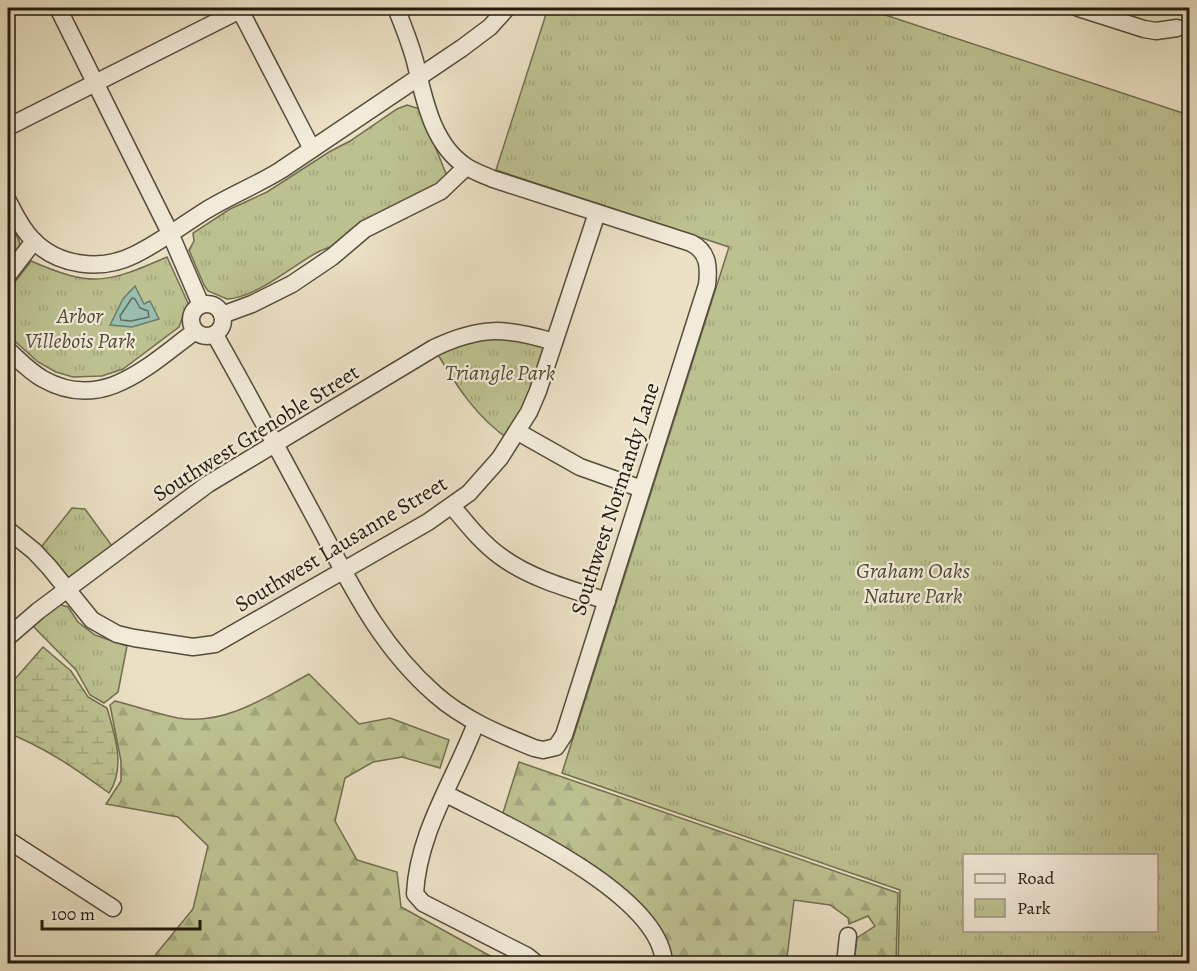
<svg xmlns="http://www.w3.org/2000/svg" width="1197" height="971" font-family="Alegreya,serif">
	<defs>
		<pattern id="forest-firs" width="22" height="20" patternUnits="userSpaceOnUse" patternTransform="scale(1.5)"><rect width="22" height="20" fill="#bdc190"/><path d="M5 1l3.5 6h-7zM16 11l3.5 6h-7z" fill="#a2a57b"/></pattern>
		<pattern id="wetland-marsh" width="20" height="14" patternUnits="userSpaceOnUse" patternTransform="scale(1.5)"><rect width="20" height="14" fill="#bdc190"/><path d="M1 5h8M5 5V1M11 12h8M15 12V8" fill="none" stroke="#a2a57b"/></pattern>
		<pattern id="park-tufts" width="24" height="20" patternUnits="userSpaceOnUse" patternTransform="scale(1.5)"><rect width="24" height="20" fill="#bdc190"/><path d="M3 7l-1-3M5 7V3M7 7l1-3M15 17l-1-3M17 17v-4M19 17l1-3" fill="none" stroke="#a2a57b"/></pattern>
	</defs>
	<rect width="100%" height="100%" fill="#ebe0c4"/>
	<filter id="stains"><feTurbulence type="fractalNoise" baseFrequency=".00333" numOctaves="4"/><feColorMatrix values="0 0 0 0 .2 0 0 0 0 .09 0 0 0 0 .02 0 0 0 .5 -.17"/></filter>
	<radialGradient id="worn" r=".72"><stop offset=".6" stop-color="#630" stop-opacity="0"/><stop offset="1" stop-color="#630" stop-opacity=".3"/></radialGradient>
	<g fill="url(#forest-firs)" stroke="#706e4f" stroke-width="1.5">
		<path d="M309 674 359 724 390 718 449 740 440 768 402 757 373 762 345 778 335 821 357 860 397 872 401 907 503 963H153L156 954 193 909 208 846 178 817 106 804 121 781V761L110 705 115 701C136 706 157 714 178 718 226 726 269 695 309 674Z"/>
		<polygon points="519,762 898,893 896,963 854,963 857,938 875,926 868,916 849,924 848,918 830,905 794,900 787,958 784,963 670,963 661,934 501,819"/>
	</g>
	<path fill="url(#wetland-marsh)" stroke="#706e4f" stroke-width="1.5" d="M43 647 71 671 88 697 107 708C115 735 126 768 109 793 76 769 46 748 8 733V687Z"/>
	<g fill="url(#park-tufts)" stroke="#706e4f" stroke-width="1.5" fill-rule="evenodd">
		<path d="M548 8H864L1189 115V963H898L900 890 562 773 729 247 496 170ZM964 856H1156V930H964Z"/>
		<path d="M407 105 420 109 447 176 438 185 335 245C330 248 323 249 318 252 293 265 256 298 227 299L208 291 204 285 189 250 194 241 193 233 230 209 267 192 329 152 350 141 397 109Z"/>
		<path d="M8 221C21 245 26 241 8 265Z"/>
		<path d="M167 257 188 303 179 327 123 369 102 376 73 377 56 372 38 362 8 335V287H11L31 261C93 288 107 283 167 257Z"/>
		<path d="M472 333 554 342 512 441C477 420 454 382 434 348Z"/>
		<polygon points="72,508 85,509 112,546 65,582 38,551"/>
		<polygon points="58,604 68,607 78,622 95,635 127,646 118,692 104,703 90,695 76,670 32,625"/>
	</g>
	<polygon fill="#99beae" stroke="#697c6e" stroke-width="1.5" points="135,286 144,304 150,301 159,319 132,327 110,325 123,299"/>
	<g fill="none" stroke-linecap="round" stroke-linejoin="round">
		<polygon stroke="#5e6c5e" stroke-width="1.5" points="132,298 135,299 140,308 148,311 149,317 131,321 121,320 120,316"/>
		<g stroke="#544c3c" stroke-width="19">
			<g id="minor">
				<polyline points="58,8 170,233 201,305"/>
				<polyline points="1078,8 1144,29 1156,31 1177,28"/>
				<polyline points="240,10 312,149"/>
				<polyline points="8,127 244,8"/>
				<path d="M8 201C15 214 21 228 32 239 58 267 102 271 134 255 159 243 181 226 205 211 229 196 257 185 281 170L462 48 490 27 507 8"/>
				<polyline points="8,275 34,241"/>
				<circle cx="207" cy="320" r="16"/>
				<polyline points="222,315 252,304 292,284 332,257 365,229 441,191 466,167"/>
				<path d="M215 335C249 395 282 457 315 518 350 583 378 644 435 694 463 719 499 734 534 748L543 750 556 747 564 735 707 285C709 268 709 252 691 243L493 179C484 175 475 172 467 167 432 145 424 98 415 61 410 43 403 25 396 8"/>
				<path d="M8 350C19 360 30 372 43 379 103 413 149 365 194 332"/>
				<polyline points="518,432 580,467 642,489"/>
				<path d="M452 506C467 524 481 542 500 556 531 579 570 589 607 601"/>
				<polyline points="8,530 34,551 49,567 92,620 117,634 134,638 193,647 215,644 428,522 469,493 500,458 529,412 538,391 597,213"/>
				<path d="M8 637 38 611 208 484 434 348C480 326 506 327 554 342"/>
				<path d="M476 723C455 779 418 832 415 894L423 903 527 956 537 964"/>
				<path d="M446 794C502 823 662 894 664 964"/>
				<polyline points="8,840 113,908"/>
				<polyline points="845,964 848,936"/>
			</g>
		</g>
		<use href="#minor" stroke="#f2ebd9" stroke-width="16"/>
	</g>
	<g text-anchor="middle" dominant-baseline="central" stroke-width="4.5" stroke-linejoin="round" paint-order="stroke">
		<g font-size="22" font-style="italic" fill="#504c35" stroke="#f2ebd9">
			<text x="80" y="316">Arbor<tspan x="80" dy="25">Villebois Park</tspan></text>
			<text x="500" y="373">Triangle Park</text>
			<text x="913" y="571">Graham Oaks<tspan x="913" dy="25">Nature Park</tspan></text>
		</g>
		<g font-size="22" fill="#221a0e" stroke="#f2ebd9">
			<text transform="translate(256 433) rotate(-32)">Southwest Grenoble Street</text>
			<text transform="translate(615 499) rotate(-72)">Southwest Normandy Lane</text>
			<text transform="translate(341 544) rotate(-31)">Southwest Lausanne Street</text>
		</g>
	</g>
	<rect width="1197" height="971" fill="none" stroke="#ebe0c4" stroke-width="30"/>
	<rect x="9" y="9" width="1179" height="953" fill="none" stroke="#221a0e" stroke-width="3"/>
	<rect x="15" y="15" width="1167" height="941" fill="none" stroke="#221a0e" stroke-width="1.5"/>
	<rect x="963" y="854" width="195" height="78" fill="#f2ebd9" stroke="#9f9788" stroke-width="1.5"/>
	<rect x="975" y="874" width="30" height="9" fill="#f2ebd9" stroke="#9f9788" stroke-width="1.5"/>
	<text x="1017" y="884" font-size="18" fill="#221a0e">Road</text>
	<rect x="975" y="899" width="30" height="18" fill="url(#park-tufts)" stroke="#9f9788" stroke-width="1.5"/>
	<text x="1017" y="914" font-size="18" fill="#221a0e">Park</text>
	<path d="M42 920v9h158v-9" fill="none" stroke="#221a0e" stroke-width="3"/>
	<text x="51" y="920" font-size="18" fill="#221a0e" stroke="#f2ebd9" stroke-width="4.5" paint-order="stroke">100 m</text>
	<rect width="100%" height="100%" filter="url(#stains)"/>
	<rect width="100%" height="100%" fill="url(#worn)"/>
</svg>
